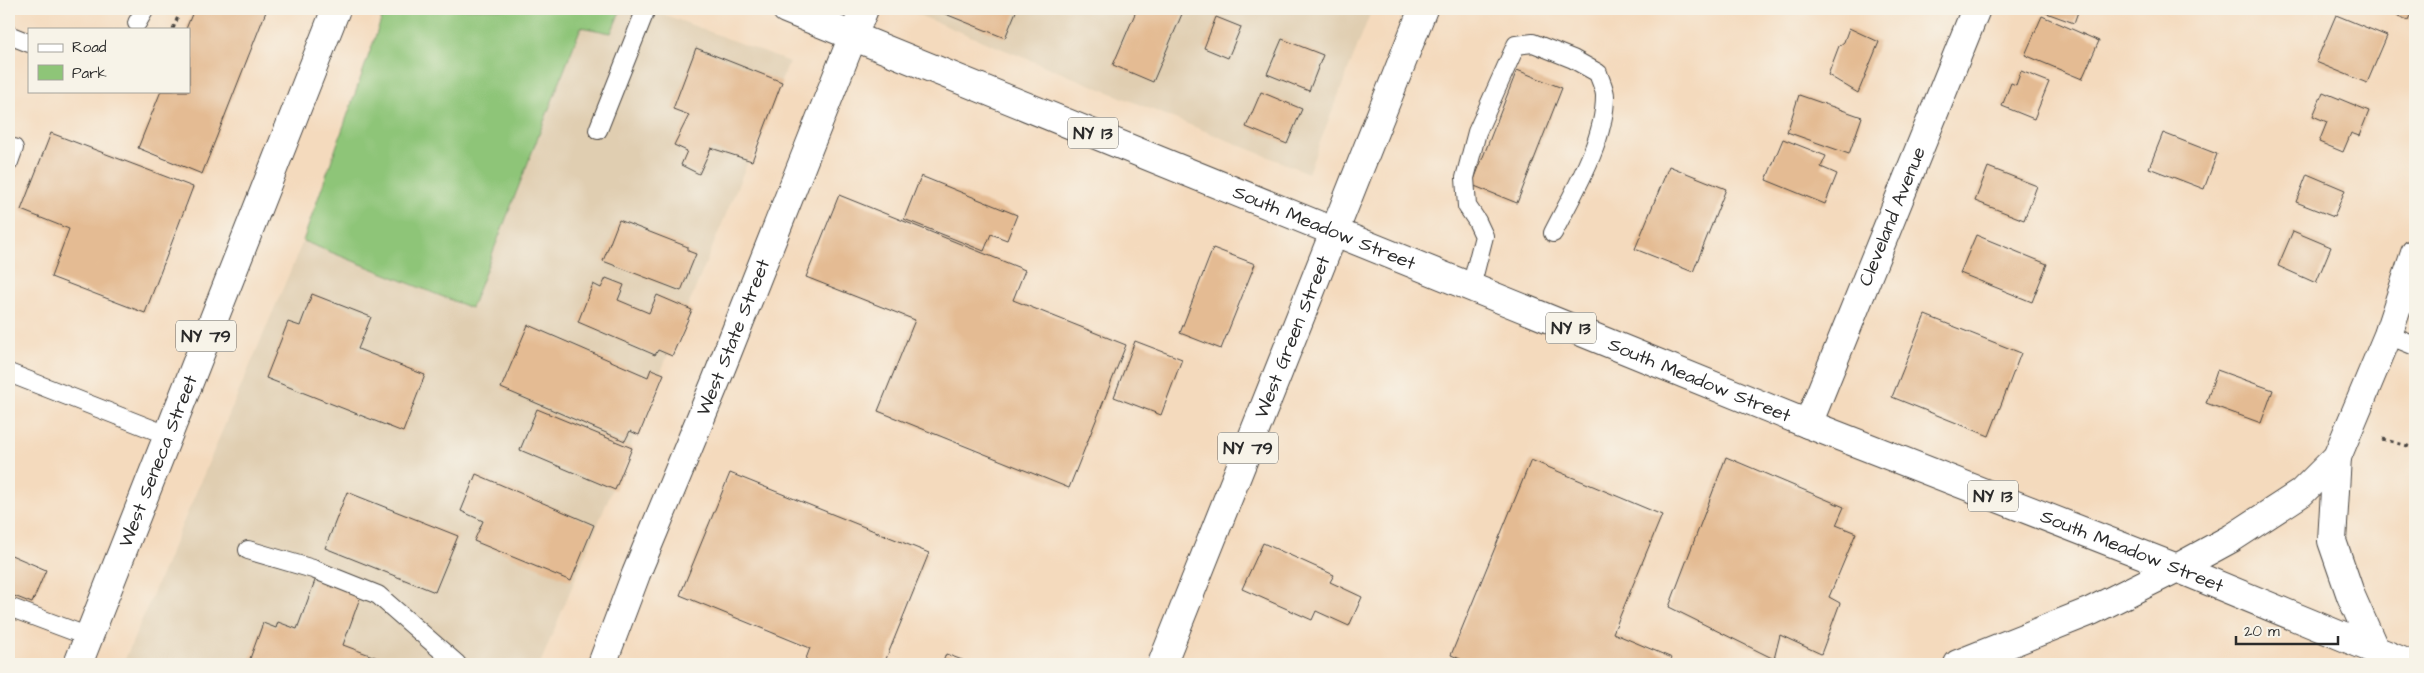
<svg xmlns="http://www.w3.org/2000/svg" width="2424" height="673" font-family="'Architects Daughter',sans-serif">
	<rect width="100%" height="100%" fill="#f7f3e8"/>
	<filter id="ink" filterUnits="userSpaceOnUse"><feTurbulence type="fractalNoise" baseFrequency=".02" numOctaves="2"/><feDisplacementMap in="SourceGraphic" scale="10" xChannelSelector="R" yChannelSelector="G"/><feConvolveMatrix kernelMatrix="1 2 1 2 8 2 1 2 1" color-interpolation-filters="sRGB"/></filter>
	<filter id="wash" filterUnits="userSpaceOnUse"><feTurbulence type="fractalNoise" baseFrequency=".0096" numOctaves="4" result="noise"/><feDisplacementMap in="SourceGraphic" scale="20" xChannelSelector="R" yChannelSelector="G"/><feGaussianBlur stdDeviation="1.12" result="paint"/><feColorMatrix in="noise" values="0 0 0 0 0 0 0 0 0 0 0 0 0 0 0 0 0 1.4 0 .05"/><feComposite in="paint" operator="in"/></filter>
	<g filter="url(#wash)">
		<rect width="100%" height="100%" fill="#f4dabd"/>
		<g fill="#e0ceb1">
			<polygon points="621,9 650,9 789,62 540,664 123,664 303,241 471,308 581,27 611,33"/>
			<polygon points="904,9 1372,9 1308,173"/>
		</g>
		<polygon fill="#8ec578" stroke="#5c7852" points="385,9 621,9 611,33 581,27 471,308 303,241"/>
		<g id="blocks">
			<g fill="#e4bb93">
				<polygon points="194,9 267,9 202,174 138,148 161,91 189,91 189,29 186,29"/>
				<polygon points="933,9 1017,9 1005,38"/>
				<polygon points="1137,9 1170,9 1182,14 1153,82 1113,65"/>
				<polygon points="1220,9 1235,9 1233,14"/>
				<polygon points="2042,9 2079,9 2074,23 2041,11"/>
				<polygon points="2381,9 2413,9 2408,20"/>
				<polygon points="2336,15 2387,36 2367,83 2316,62"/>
				<polygon points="2042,16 2099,41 2082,79 2025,55"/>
				<polygon points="1216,17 1241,27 1228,58 1204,48"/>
				<polygon points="1849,28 1879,42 1858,93 1828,75 1839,46 1844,42"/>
				<polygon points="1282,39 1323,55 1309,91 1267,74"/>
				<polygon points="696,48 782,82 752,161 711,148 699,174 681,165 687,151 674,145 689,115 673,109"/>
				<polygon points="1517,70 1562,88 1517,203 1472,185"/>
				<polygon points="2021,71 2049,82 2034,119 2002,106 2011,83 2016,85"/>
				<polygon points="1261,92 1302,109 1287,144 1246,127"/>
				<polygon points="2323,92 2369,111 2359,136 2351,133 2343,152 2319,142 2327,122 2313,116"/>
				<polygon points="1799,95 1862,117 1849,154 1787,132"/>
				<polygon points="51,133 193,187 145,313 51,277 69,229 21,210"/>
				<polygon points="2163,133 2217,154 2204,189 2149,168"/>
				<polygon points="1783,139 1826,156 1821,167 1837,174 1825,204 1766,180"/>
				<polygon points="1669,166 1726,189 1693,272 1635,249"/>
				<polygon points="1988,167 2037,186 2024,220 1975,201"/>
				<polygon points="2307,174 2345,190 2334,217 2296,202"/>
				<polygon points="921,176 1017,215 1007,240 991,234 984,251 904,219"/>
				<polygon points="839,195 1025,270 1013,300 1126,345 1069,488 878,411 915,320 806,277"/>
				<polygon points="619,220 688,247 688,251 696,254 681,291 603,261"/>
				<polygon points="2293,231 2331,247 2316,283 2278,266"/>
				<polygon points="1976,235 2047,264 2032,302 1960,273"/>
				<polygon points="1213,248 1255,264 1221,349 1180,333"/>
				<polygon points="606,278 624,285 618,300 649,313 657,295 692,310 672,356 658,350 655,355 578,322 593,284 601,288"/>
				<polygon points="312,294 371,317 358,349 425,375 403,432 266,378 288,322 300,326"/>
				<polygon points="1925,315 2021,353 1989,436 1892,397"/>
				<polygon points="528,325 648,377 651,369 664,374 639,435 630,431 625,441 501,388"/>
				<polygon points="1135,341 1182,359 1161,415 1114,397"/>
				<polygon points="2217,370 2273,390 2261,423 2206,403"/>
				<polygon points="537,409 632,448 615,490 520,450"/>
				<polygon points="1726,457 1844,507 1836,525 1856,533 1829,597 1840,603 1821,654 1780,635 1774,659 1669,607"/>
				<polygon points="1531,460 1662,515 1613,633 1672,658 1669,664 1472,664 1451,655"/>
				<polygon points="730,473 929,553 884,664 804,664 810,648 680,595"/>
				<polygon points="476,474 594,525 571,581 474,541 483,521 461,511"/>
				<polygon points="347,492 458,536 435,592 325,548"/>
				<polygon points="1263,543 1334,575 1330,582 1362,597 1349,626 1316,611 1312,620 1242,589"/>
				<polygon points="9,554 46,570 32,603 9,594"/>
				<polygon points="316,578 361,595 343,645 394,664 248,664 263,623 276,628 278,622 297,629"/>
				<polygon points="946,654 973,664 942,664"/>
			</g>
		</g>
	</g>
	<g filter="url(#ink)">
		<use href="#blocks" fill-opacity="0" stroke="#494541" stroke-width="1"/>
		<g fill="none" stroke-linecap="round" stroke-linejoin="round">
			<g stroke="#494541" stroke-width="20">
				<g id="service">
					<polyline points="137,23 145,9"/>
					<polyline points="9,35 29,43"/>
					<polyline points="598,130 646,9"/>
					<polyline points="9,162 14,148"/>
					<path d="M1471 287 1484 236 1477 221 1467 206 1465 178 1477 132 1516 45 1533 43 1573 59 1598 73C1600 80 1605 89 1605 96 1605 142 1573 193 1553 233"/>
					<polyline points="2388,335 2415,346"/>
					<polyline points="9,373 167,435"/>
					<polyline points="248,550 313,569 378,595 457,664"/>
					<polyline points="9,607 89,637"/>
				</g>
			</g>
			<g stroke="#494541" stroke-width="30">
				<g id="minor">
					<path id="s1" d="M1808 424 1976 9"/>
				</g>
			</g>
			<g stroke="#494541" stroke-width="30">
				<polyline id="tertiary" points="853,36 864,9"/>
			</g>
			<g stroke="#494541" stroke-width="30">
				<g id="secondary">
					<polyline points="2337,457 2332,541 2351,596 2375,650"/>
					<polyline points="2177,568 2232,538 2301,493 2337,457 2388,335 2415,253"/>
				</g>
			</g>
			<g stroke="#494541" stroke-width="30">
				<g id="primary">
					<path id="s2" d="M602 664 636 574 716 381 853 36"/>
				</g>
			</g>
			<g stroke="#494541" stroke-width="30">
				<g id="trunk">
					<path id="s3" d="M786 9 1808 424 2177 568 2409 664"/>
					<path id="s4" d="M78 664 336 9"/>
					<path id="s5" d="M1162 664 1423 9"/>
					<polyline points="1958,664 2091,611 2177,568"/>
				</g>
			</g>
			<g stroke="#494541" stroke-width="3" stroke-dasharray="4 4" stroke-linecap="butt">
				<polyline points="173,29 181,9"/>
				<polyline points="2382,439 2415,448"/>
			</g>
			<use href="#service" stroke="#fff" stroke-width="18"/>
			<use href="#minor" stroke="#fff" stroke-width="28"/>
			<use href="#tertiary" stroke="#fff" stroke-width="28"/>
			<use href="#secondary" stroke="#fff" stroke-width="28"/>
			<use href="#primary" stroke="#fff" stroke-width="28"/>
			<use href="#trunk" stroke="#fff" stroke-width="28"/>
		</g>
	</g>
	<g text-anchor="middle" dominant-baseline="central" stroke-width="4" stroke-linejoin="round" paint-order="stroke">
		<g fill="#f7f3e8" stroke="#686764" stroke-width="1">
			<rect x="1068" y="117.5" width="50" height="31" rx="4"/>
			<rect x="1546" y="312.5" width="50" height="31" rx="4"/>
			<rect x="176" y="320.5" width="60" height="31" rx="4"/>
			<rect x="1218" y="432.5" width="60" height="31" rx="4"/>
			<rect x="1968" y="480.5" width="50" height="31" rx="4"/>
		</g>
		<g font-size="18" font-weight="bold" fill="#2b2b2b">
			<text x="1093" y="133">NY 13</text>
			<text x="1571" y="328">NY 13</text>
			<text x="206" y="336">NY 79</text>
			<text x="1248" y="448">NY 79</text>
			<text x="1993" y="496">NY 13</text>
		</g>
		<g font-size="19" fill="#2b2b2b" stroke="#f7f3e8">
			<text stroke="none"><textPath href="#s1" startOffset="224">Cleveland Avenue</textPath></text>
			<text stroke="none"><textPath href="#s3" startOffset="581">South Meadow Street</textPath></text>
			<text stroke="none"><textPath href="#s5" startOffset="352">West Green Street</textPath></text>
			<text stroke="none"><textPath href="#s2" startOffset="352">West State Street</textPath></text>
			<text stroke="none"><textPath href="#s3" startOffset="986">South Meadow Street</textPath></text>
			<text stroke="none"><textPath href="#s4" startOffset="218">West Seneca Street</textPath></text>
			<text stroke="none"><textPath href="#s3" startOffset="1451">South Meadow Street</textPath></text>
		</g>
	</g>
	<rect width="2424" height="673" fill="none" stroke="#f7f3e8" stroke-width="30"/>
	<rect x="28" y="28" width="162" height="65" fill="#f7f3e8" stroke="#a5a39c"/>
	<rect x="38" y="44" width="25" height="8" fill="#ffffff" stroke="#a5a39c"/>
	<text x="72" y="52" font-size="15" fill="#2b2b2b">Road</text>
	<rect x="38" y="65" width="25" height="15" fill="#8ec578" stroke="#a5a39c"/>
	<text x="72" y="78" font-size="15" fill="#2b2b2b">Park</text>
	<path d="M2236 636v8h102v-8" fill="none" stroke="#2b2b2b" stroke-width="2.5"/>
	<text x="2244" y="636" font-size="15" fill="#2b2b2b" stroke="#f7f3e8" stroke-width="4" paint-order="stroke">20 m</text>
</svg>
